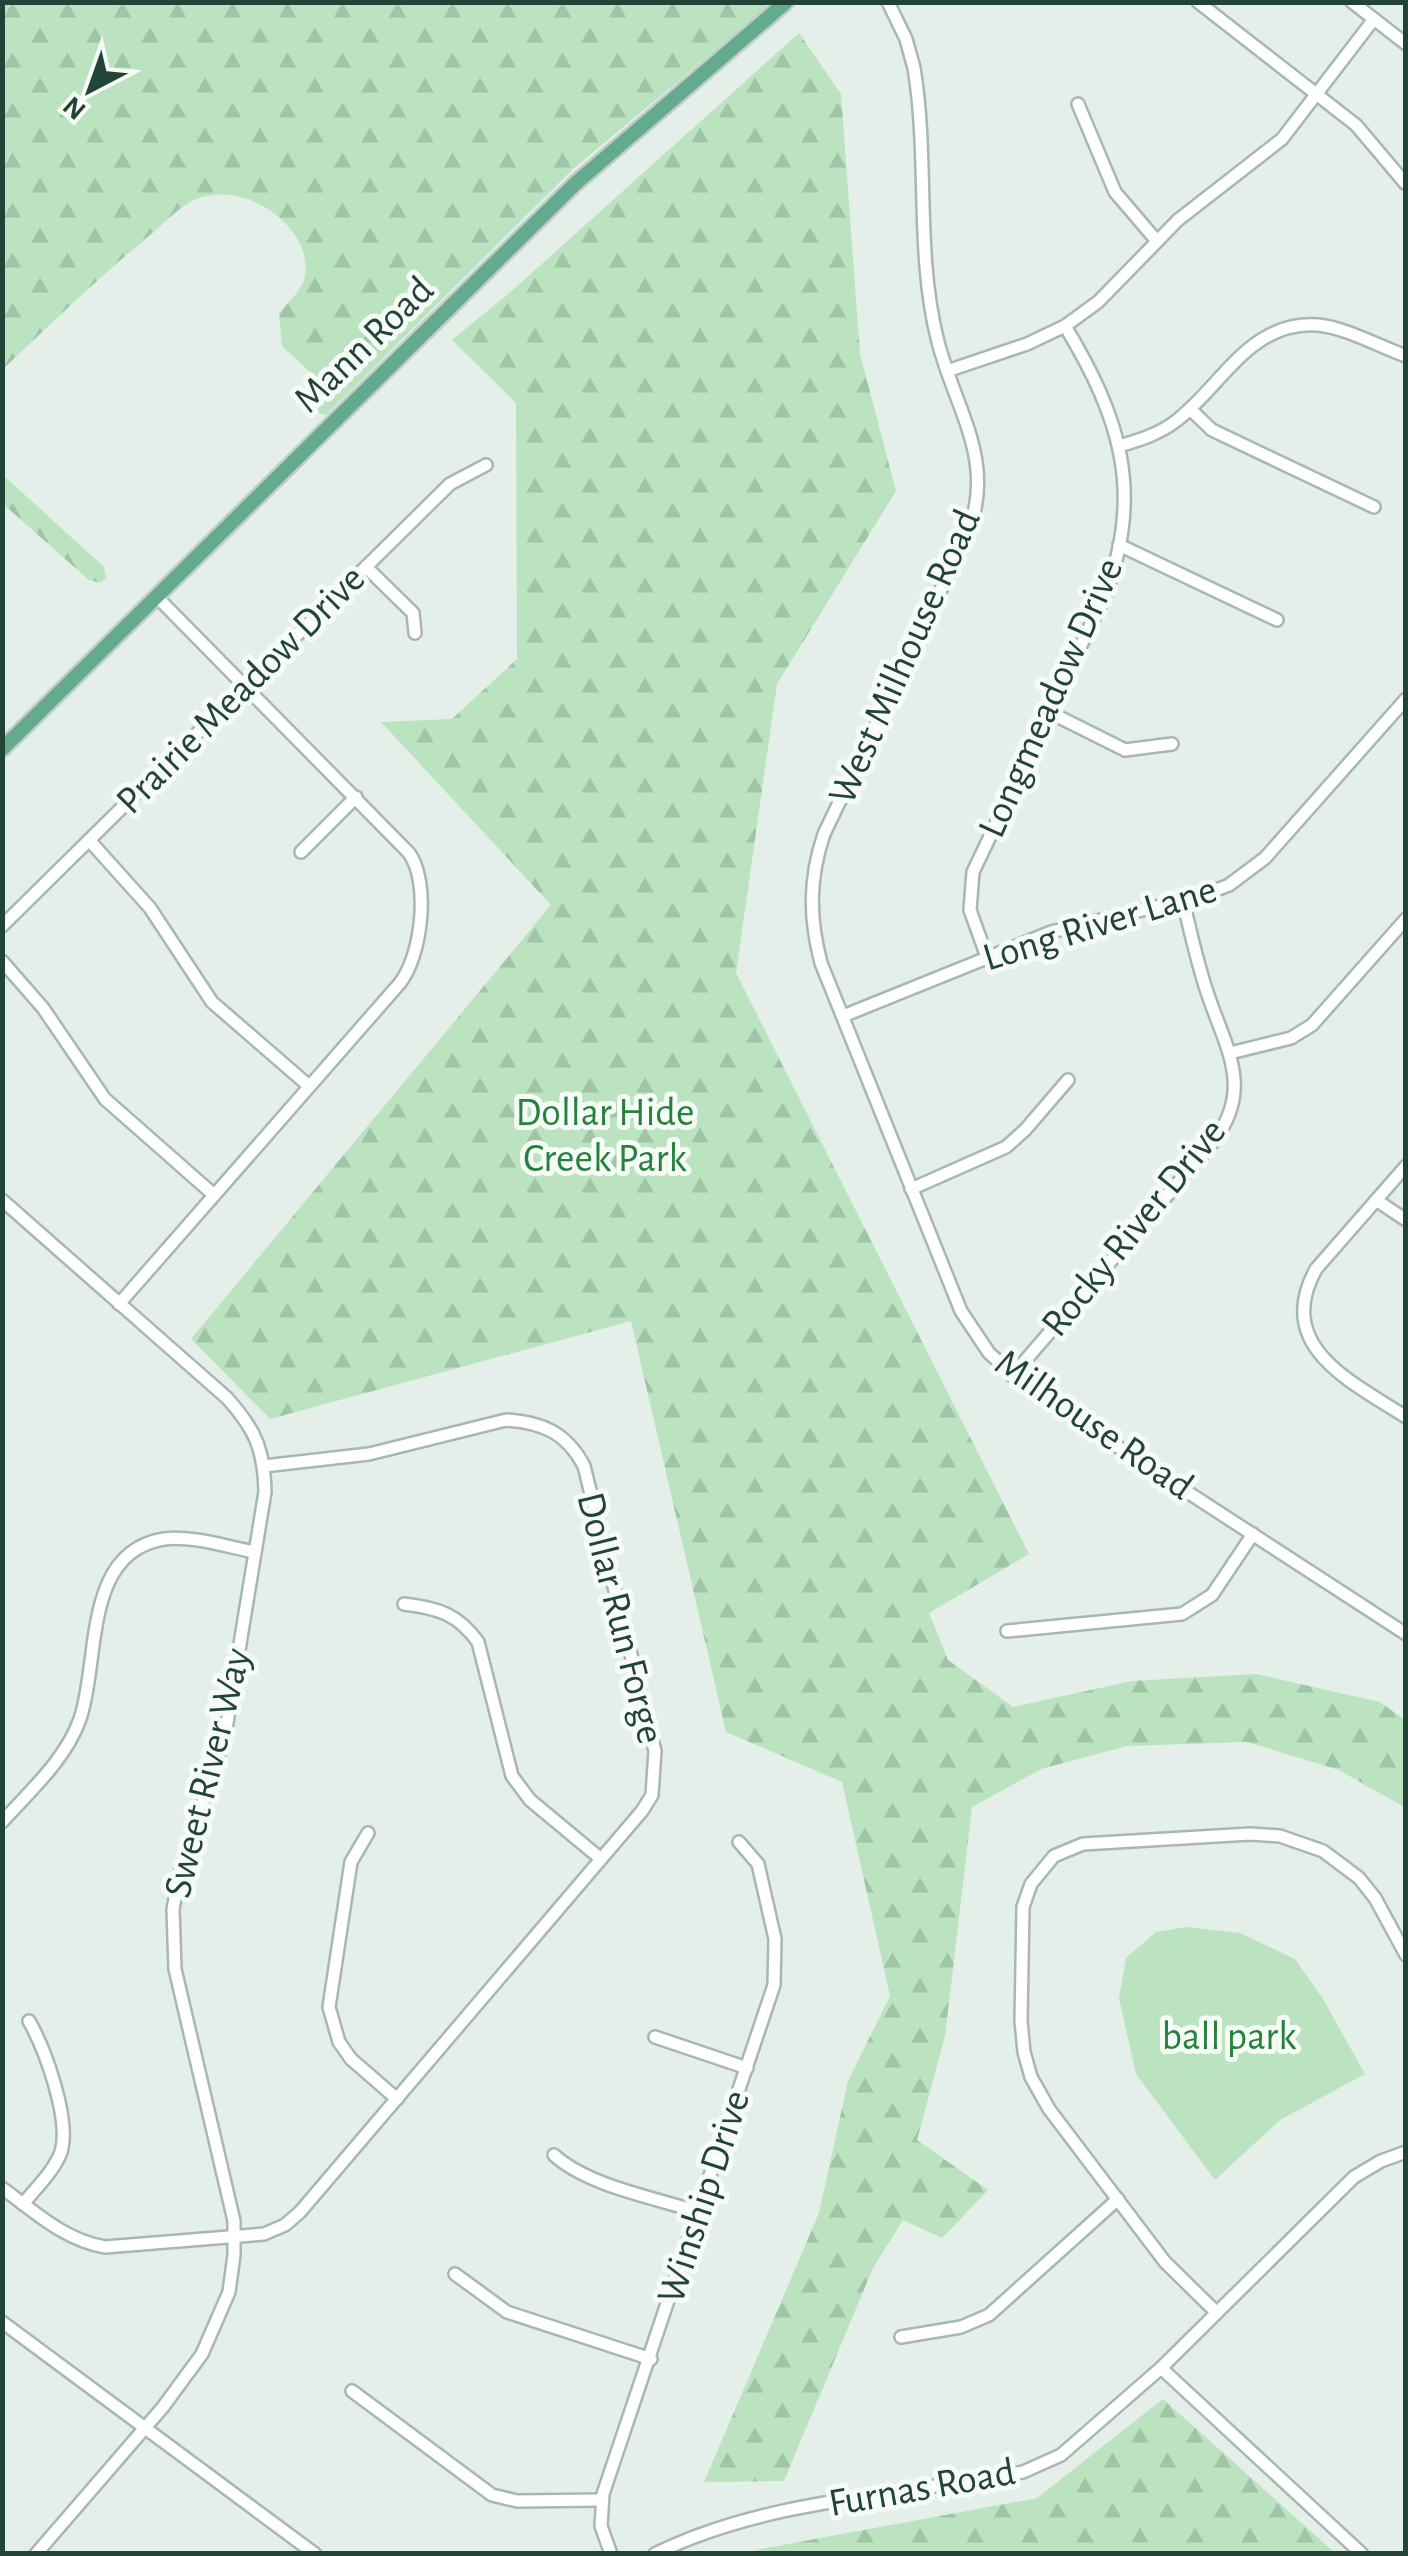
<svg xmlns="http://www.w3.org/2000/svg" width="1408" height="2556" font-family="'Alegreya Sans',sans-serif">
	<defs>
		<pattern id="forest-firs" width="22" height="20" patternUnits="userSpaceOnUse" patternTransform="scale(2.5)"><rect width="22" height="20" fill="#bbe3c0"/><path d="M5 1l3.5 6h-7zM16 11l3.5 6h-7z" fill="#a0c4a6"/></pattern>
	</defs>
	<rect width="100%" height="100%" fill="#e4efe9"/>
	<g fill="url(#forest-firs)">
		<path d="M762 2 767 7 572 170 326 415 319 413 310 372 282 346 279 313C288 303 303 289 305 276 313 223 238 177 192 201 177 209 163 224 150 235 99 277 51 324 3 369V3Z"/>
		<polygon points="799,33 841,94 860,354 896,491 777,684 736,973 1029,1554 929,1613 948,1660 1013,1707 1132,1681 1256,1674 1380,1702 1405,1720 1406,1808 1339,1770 1247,1742 1127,1746 1041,1769 972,1807 945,2036 917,2140 988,2190 942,2238 903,2220 873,2268 784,2481 704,2482 819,2213 848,2081 890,1996 842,1782 726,1732 631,1321 270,1419 191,1339 551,905 381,722 452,719 517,659 516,403 452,340 515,288"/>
		<polygon points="3,475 104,567 106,578 101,583 89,580 3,504"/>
		<polygon points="1163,2399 1335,2553 749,2553 761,2549 1037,2498"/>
	</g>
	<polygon fill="#bbe3c0" points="1187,1927 1240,1933 1295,1959 1323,1999 1365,2074 1280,2120 1215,2180 1136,2074 1119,1998 1126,1958 1156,1932"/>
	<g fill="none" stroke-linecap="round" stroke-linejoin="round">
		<g stroke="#a6b8b0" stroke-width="16">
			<g id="minor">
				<path d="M888 2 906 39 914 68C929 158 915 253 938 342 956 411 996 460 968 533L824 834C809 878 809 918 821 963L961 1311 989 1353 1029 1389 1406 1634"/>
				<polyline points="1198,2 1356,125 1405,183"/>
				<polyline points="1352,2 1406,44"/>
				<polyline points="1078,104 1115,192 1156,240"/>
				<polyline points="947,371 1027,344 1065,326 1098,302 1178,220 1282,139 1374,19"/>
				<polyline points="1190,409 1212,430 1374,507"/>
				<path d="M1119 446C1140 440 1159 434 1176 421 1222 386 1250 320 1318 325 1347 328 1378 346 1406 356"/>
				<polyline points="1119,545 1277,620"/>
				<polyline points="366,567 413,613 415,633"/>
				<polyline points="1049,712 1125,750 1172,744"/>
				<polyline points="89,840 150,908 212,1002 309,1086"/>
				<polyline points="301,852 356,797"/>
				<polyline points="2,926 450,484 486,465"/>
				<path d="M987 957 970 910 973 872 1104 597C1145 494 1120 417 1065 326"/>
				<polyline points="2,961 43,1008 105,1099 214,1195"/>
				<polyline points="843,1016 1051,932 1201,896 1229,885 1265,858 1406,699"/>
				<polyline points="1230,1053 1291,1038 1312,1025 1406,919"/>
				<path d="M1406 1166 1316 1269C1273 1347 1352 1382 1406 1417"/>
				<polyline points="911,1189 1006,1147 1025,1130 1068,1080"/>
				<path d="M2 1200 227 1398C255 1429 264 1449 265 1492L225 1735 180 1873 173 1909 175 1969 234 2221V2255L229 2292 202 2354 163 2407 36 2554"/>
				<polyline points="1376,1200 1406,1220"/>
				<path d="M119 1304 400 983C422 955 430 882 409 853L157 597"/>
				<path d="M1012 1376 1213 1142C1255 1088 1225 1047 1207 992 1197 962 1190 931 1183 900"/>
				<path d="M404 1604C438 1608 458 1614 478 1642L512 1776 530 1800 601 1859"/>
				<polyline points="1007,1631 1182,1614 1212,1595 1253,1534"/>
				<path d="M2 1822C30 1791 66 1759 80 1719 100 1661 82 1552 164 1539 192 1535 227 1547 255 1552"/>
				<polyline points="368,1833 351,1862 329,2007 339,2042 351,2059 397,2099"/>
				<polyline points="655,2037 747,2068"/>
				<path d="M554 2155C588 2186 655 2198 699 2212"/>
				<path d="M2 2188C35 2212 64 2240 105 2247L264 2234 285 2225 300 2212 642 1811 652 1795 655 1751 584 1466C567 1433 542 1422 506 1420L369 1454 264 1466"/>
				<path d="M23 2204C36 2188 54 2171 61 2152 71 2120 45 2049 29 2021"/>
				<polyline points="455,2274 507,2312 651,2359"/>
				<polyline points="1217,2313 1165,2262 1049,2109 1031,2077 1024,2052 1021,2021 1023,1907 1031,1884 1054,1856 1083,1844 1250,1834 1280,1836 1323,1851 1359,1878 1375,1898 1406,1955"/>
				<polyline points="2,2322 315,2554"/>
				<polyline points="901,2337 961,2327 989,2315 1118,2199"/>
				<polyline points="1161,2368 1362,2554"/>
				<polyline points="352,2391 492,2495 517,2501 602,2500"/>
				<polyline points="611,2554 601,2526 603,2494 774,1985 775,1939 758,1864 739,1842"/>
				<path d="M655 2554C765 2499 903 2495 1023 2472L1061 2455 1161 2368 1354 2177 1381 2161 1406 2152"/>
			</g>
		</g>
		<g stroke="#c1cbc7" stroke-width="19">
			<polyline id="major" points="2,749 576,183 786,2"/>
		</g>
		<use href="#minor" stroke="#fff" stroke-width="11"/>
		<use href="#major" stroke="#63aa8e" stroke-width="14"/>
	</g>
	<g text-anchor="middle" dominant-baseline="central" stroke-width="10" stroke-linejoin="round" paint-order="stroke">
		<g font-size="40" fill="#214436" stroke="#f6fbf8">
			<text transform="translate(364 345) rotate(-44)">Mann Road</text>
			<text transform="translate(905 657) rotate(-66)">West Milhouse Road</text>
			<text transform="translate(241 690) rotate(-45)">Prairie Meadow Drive</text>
			<text transform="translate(1051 698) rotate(-66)">Longmeadow Drive</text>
			<text transform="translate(1100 924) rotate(-17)">Long River Lane</text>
			<text transform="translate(1134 1228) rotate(-51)">Rocky River Drive</text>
			<text transform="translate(1094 1425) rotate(35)">Milhouse Road</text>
			<text transform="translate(620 1618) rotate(76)">Dollar Run Forge</text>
			<text transform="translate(208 1773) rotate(-76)">Sweet River Way</text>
			<text transform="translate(704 2197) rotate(-72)">Winship Drive</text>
			<text transform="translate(922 2488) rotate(-10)">Furnas Road</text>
		</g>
		<g font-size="40" fill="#25813c" stroke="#f6fbf8">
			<text x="605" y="1113">Dollar Hide<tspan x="605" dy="46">Creek Park</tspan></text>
			<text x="1229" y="2037">ball park</text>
		</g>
	</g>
	<rect width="1408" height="2556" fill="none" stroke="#214436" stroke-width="10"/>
	<g transform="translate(90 90) rotate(221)" stroke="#f6fbf8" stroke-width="8" paint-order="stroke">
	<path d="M0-8L18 38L0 25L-18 38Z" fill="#214436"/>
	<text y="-15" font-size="28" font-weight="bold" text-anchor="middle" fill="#214436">N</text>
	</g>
</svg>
